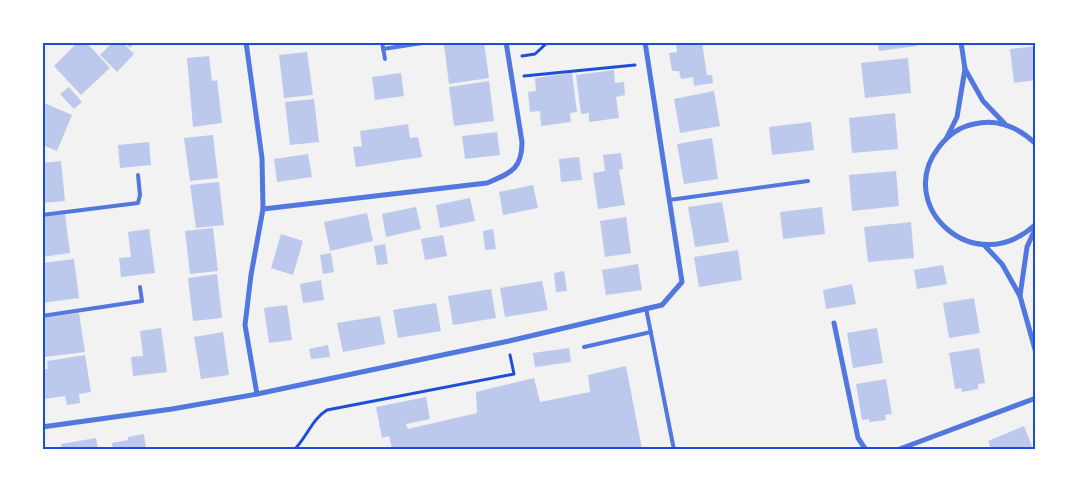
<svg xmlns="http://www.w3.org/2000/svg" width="1078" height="492" font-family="'Sofia Sans Condensed',sans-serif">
	<rect width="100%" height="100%" fill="#f2f2f2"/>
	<g fill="#bdc9ec">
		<polygon points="78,42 86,42 110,68 81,95 54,66"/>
		<polygon points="113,42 122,42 134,54 117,72 100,55"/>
		<polygon points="125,42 136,42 130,48"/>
		<polygon points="459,42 484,42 489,78 449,84 444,45"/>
		<polygon points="702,42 707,75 712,75 713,83 694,86 693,77 681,79 679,71 672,71 669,53 677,52 676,43"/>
		<polygon points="878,42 917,42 917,46 879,51"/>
		<polygon points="1036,46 1036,80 1014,83 1010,49"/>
		<polygon points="307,52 313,95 284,98 279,55"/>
		<polygon points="209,56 212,81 217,80 222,123 193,127 187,58"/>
		<polygon points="908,58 911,93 865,98 861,63"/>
		<polygon points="614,70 615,83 624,82 625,95 616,97 619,118 589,122 589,113 581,114 576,75"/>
		<polygon points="401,73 404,96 375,100 372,77"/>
		<polygon points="572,73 577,112 570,113 571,122 541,126 540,111 530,112 528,92 536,91 535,78"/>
		<polygon points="489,81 494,121 454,126 449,87"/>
		<polygon points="69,87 82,102 74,109 60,94"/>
		<polygon points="714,91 720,126 680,133 674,99"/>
		<polygon points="314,99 319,142 290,145 285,102"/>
		<polygon points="42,102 72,115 57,151 42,145"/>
		<polygon points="895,113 898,149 852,153 849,118"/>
		<polygon points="811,122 814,150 772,155 769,127"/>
		<polygon points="408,124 410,138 418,137 422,157 356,167 353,147 362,146 360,131"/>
		<polygon points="497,132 500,155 465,159 462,136"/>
		<polygon points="213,135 218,178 190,181 184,138"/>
		<polygon points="712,138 718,179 684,184 677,144"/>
		<polygon points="149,142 151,165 120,168 118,145"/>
		<polygon points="621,153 623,169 619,170 625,205 598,209 593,173 605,171 603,155"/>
		<polygon points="308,154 312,177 277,182 274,159"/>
		<polygon points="579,157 582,180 561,182 559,159"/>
		<polygon points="61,161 65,201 42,203 42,163"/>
		<polygon points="896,171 899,206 852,211 849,175"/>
		<polygon points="219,182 224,225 196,228 190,185"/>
		<polygon points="533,185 538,208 503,215 499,192"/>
		<polygon points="470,198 475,221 440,228 436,205"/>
		<polygon points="722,202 729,242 695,247 688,207"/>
		<polygon points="416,207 421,229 386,237 382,214"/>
		<polygon points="822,207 825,234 783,239 780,212"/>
		<polygon points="367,213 373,241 330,251 324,222"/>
		<polygon points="65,214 70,253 42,257 42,217"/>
		<polygon points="626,217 631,253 605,257 600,221"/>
		<polygon points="911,222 914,258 868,262 864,227"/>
		<polygon points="213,228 218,271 190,274 185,231"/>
		<polygon points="149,229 155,273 121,277 119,258 131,257 128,232"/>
		<polygon points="493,229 496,249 485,250 483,231"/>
		<polygon points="281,234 303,241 293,275 271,268"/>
		<polygon points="443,235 447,256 425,260 421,239"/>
		<polygon points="385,244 388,264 377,265 374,246"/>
		<polygon points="738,250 742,280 699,287 694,257"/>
		<polygon points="331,253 334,272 323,274 320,255"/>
		<polygon points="74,259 79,298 42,303 42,263"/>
		<polygon points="638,264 642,290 606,295 602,270"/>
		<polygon points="943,265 947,284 917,289 914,270"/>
		<polygon points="564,271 567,291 556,292 554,273"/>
		<polygon points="217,274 222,318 193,321 188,278"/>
		<polygon points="321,280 324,300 303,303 300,284"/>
		<polygon points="542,281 548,310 505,317 500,288"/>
		<polygon points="852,284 856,304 826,309 823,290"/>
		<polygon points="491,289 496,318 453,325 448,296"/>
		<polygon points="974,298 980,333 949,338 943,303"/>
		<polygon points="436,303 441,331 398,338 393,310"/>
		<polygon points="287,305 292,340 269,343 264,308"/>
		<polygon points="79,313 85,352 45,357 42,318"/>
		<polygon points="380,316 385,344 343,352 337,323"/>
		<polygon points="161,328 167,372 133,376 131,357 143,356 140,331"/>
		<polygon points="877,328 883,363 853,368 847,333"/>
		<polygon points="223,332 229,375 201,379 194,337"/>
		<polygon points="328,345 330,357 311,359 309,349"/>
		<polygon points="569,348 571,362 535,367 533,353"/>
		<polygon points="979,348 985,383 978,384 978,389 962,392 961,388 955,389 949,353"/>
		<polygon points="85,355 91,392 79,394 80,403 67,405 65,396 44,399 42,369 48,369 47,361"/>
		<polygon points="626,366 642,449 392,449 389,436 382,438 376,407 426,397 430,419 406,424 408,429 477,413 476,392 534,378 540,402 590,392 588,375"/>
		<polygon points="886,379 892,414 885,415 886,420 869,422 869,419 862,420 856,384"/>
		<polygon points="1024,426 1033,449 991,449 988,441"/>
		<polygon points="144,434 146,449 113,449 112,443 128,440 128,437"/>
		<polygon points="96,438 98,449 62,449 61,444"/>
	</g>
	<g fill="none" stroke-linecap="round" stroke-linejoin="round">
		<g stroke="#1d4ed8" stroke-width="3">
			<polyline points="522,56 535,54 548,42"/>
			<polyline points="524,76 635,65"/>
			<path d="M294 450C307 437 312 419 327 410L514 374 510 355"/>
		</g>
		<g stroke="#5277de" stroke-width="4">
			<polyline points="382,42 385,59"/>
			<polyline points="383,49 429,42"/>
			<polyline points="669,200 808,181"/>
			<polyline points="42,215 138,203 140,195 138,175"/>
			<polyline points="646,308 674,450"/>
			<polyline points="42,316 142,301 140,287"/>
			<polyline points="584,347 651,332"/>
		</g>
		<g stroke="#5277de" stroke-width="5">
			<polyline points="246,42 262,158 263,209 251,275 245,325 257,394"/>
			<polyline points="961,42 965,69"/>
			<polyline points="947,137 957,117 965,69 983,101 1005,124"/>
			<path d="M1036 144C1018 127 998 118 974 124 959 127 948 135 939 147 893 205 974 282 1036 224"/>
			<path d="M263 209 487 183C510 173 522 170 522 142L506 42"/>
			<polyline points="985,246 1002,264 1020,296 1027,247 1036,227"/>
			<polyline points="1020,296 1036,353"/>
			<polyline points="834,323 858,438 866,450"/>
			<polyline points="42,427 172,409 257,394 509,341 662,305 682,282 645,42"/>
			<polyline points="897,450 1036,398"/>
		</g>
	</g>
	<rect width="1078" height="492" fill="none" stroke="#ffffff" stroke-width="88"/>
	<rect x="44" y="44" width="990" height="404" fill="none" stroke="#1d4ed8" stroke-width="2"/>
</svg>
